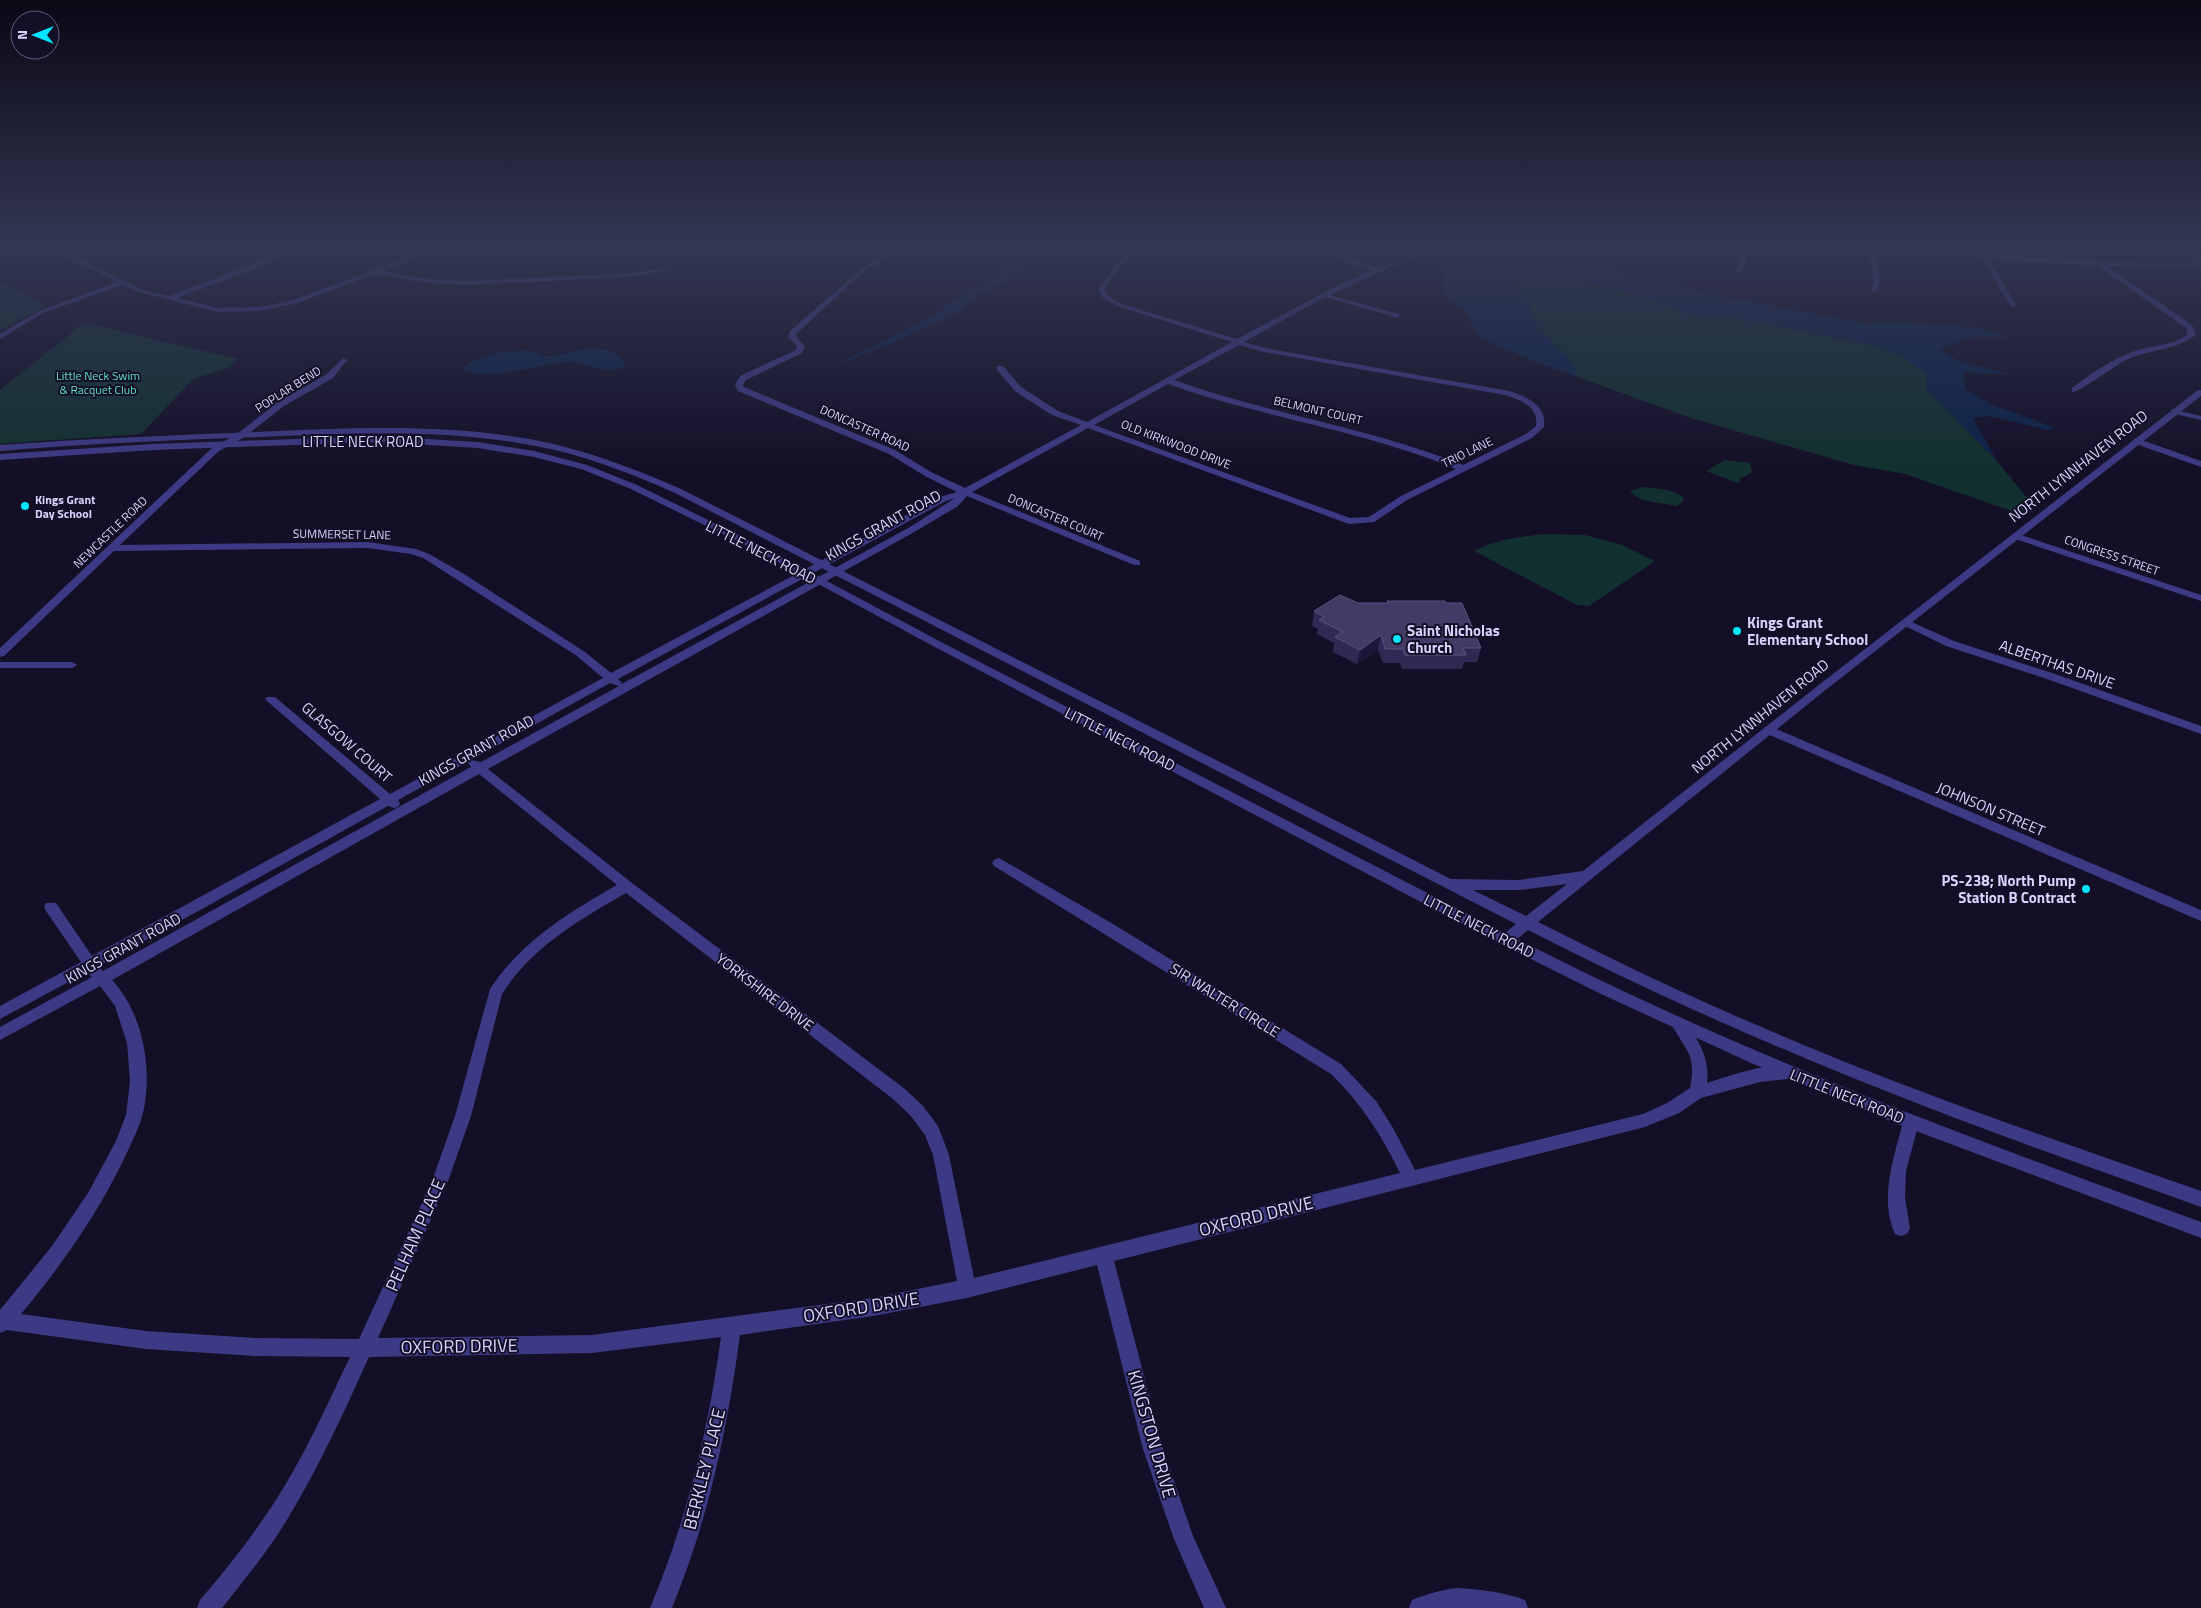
<svg xmlns="http://www.w3.org/2000/svg" width="2201" height="1608" font-family="'Titillium Web',sans-serif">
	<rect width="100%" height="100%" fill="#130f26"/>
	<g fill="#12302f">
		<path d="M1995 246 2017 249V253C1985 257 1954 254 1923 247Z"/>
		<polygon points="1512,275 1549,277 1590,283 1635,295 1702,317 1736,318 1866,344 1901,356 1926,374 1926,389 1997,461 2032,504 2020,514 1905,474 1854,465 1691,418 1575,376 1575,365 1538,327 1528,303 1515,288"/>
		<polygon points="0,280 47,306 0,330"/>
		<polygon points="84,323 238,359 228,368 193,379 141,434 0,444 0,390"/>
		<polygon points="1725,460 1750,463 1752,472 1739,480 1741,481 1737,483 1706,471"/>
		<path d="M1644 487 1668 490 1684 497 1682 502 1677 506C1664 503 1639 503 1630 491Z"/>
		<path d="M1544 534 1585 535 1622 545 1655 561 1589 606 1577 605 1474 551C1496 539 1519 537 1544 534Z"/>
	</g>
	<g fill="#0c2248">
		<polygon points="1022,246 1040,246 1007,281 980,294 952,316 850,361 840,361 884,341 943,309 969,289 987,283"/>
		<path d="M2004 246H2055L2087 255C2075 264 2020 249 2004 246Z"/>
		<polygon points="1480,248 1505,249 1602,266 1711,294 1861,323 1898,322 1953,325 1986,330 2008,337 1973,337 1939,349 1961,362 2013,375 1964,372 1965,389 1993,405 2056,428 2047,430 1990,416 1973,418 1997,461 1926,389 1926,374 1901,356 1866,344 1736,318 1702,317 1635,295 1590,283 1549,277 1512,275 1515,288 1528,303 1538,327 1575,365 1575,376 1540,364 1478,337 1464,310 1447,300 1442,287 1444,265 1440,259"/>
		<path d="M588 348C602 348 621 350 625 366 608 377 587 362 569 362 541 363 489 382 462 370 471 355 531 343 542 356H551Z"/>
	</g>
	<g fill="none" stroke-linecap="round" stroke-linejoin="round">
		<g fill="#3d3a85" fill-rule="evenodd">
			<polygon points="45,246 53,246 67,253 93,246 103,246 72,255 143,290 169,296 300,246 309,246 257,268 177,298 218,308 260,307 293,300 438,246 447,246 383,271 428,279 464,281 630,273 667,268 670,270 630,277 464,285 428,283 375,274 297,303 260,311 218,312 139,292 122,285 43,313 0,339 0,334 39,311 117,282"/>
			<path d="M1136 246H1143L1121 266 1104 289 1108 296 1121 304 1237 339 1340 284 1371 271 1302 246H1311L1377 268 1443 246H1453L1397 264 1330 295 1399 314V318L1325 297 1244 342 1265 348 1509 391C1527 397 1547 405 1544 427L1532 438 1407 500 1374 522 1349 524 1088 428 972 492 1140 561V565H1134L967 496 958 506 916 531 488 769 632 883 905 1089 923 1106 938 1126 949 1155 974 1278 1400 1173C1382 1136 1361 1103 1331 1074L994 866 992 863 994 860 999 858 1113 924 1341 1064 1376 1101 1393 1128 1415 1170 1643 1114 1667 1103 1690 1088C1697 1053 1685 1051 1671 1023L1673 1019 1678 1017 1683 1019C1698 1039 1710 1057 1707 1083 1730 1076 1772 1060 1795 1068L1798 1073 1795 1078 1760 1082 1701 1098 1679 1113 1645 1127 1114 1261 1163 1449 1193 1536 1226 1608H1204L1174 1539 1143 1449 1097 1265 967 1298 873 1316 740 1335C727 1431 709 1517 672 1608H650C687 1520 708 1431 721 1337L592 1353 369 1357C344 1412 319 1467 288 1518 269 1550 245 1579 222 1608H197L200 1600C226 1570 250 1539 272 1506 303 1459 326 1407 350 1357L255 1356 146 1349 7 1330 0 1333V1310L52 1246 88 1193 116 1141 126 1115 130 1081 127 1043 115 1006 100 986 0 1040V1027L92 977 87 972 0 1019V1006L81 962 46 911 44 907 46 903H56L92 956 380 799 267 701 265 699 267 697H275L390 794 603 678 577 656 423 558 411 554 368 548 114 551 4 656 0 657V648L213 447 237 434 278 402 327 374 343 358 347 360 333 378 284 406 243 438 219 451 120 545 368 542 416 549 429 554 464 574 585 652 611 673 940 497 957 492 925 476 889 454 738 391 735 385 740 376 796 350 797 346 788 337 790 331 862 268 899 249 904 250 866 270 796 334V337L805 346 802 353 746 380 743 385 744 387 895 450 931 472 965 488 1081 425 1052 415 1015 391 997 370V366H1003L1021 387 1058 411 1087 422 1232 342 1117 306 1103 298 1098 289 1117 264ZM1239 345 1264 352 1505 395C1520 400 1539 406 1536 426L1526 434 1463 465C1369 427 1269 414 1174 380ZM1168 384C1263 418 1363 430 1456 469L1401 496 1369 517 1350 518 1094 425ZM955 498 910 527 620 685 622 683 618 679 946 501ZM610 683 619 686 481 762 471 760ZM469 761 468 763 471 767 103 971 99 966 388 806 394 808 398 807 400 804 398 800ZM479 774 617 885C568 913 522 941 490 989L455 1116 432 1181 359 1339 255 1338 146 1331 21 1314C61 1266 97 1215 124 1159 131 1144 139 1128 143 1113 153 1069 143 1013 112 980ZM626 893 893 1099 911 1116 925 1135 933 1155 957 1281 873 1298 592 1335 378 1338 448 1181 471 1116 502 994C532 947 579 920 626 893Z"/>
			<polygon points="1609,246 1616,246 1619,249 1614,250"/>
			<path d="M1736 246H1742C1746 256 1750 266 1739 272L1736 270 1740 262Z"/>
			<polygon points="1868,246 1874,246 1880,283 1876,291 1874,292 1871,290 1874,283"/>
			<path d="M1880 246 2081 261 2201 263V267L2107 266 2192 325 2196 334C2182 349 2147 350 2128 359 2117 364 2079 393 2072 392V388C2091 374 2110 360 2132 352 2150 345 2174 346 2188 334L2186 328 2098 266 1988 259 2016 305 2013 307 2010 305 1982 258Z"/>
			<polygon points="2166,246 2174,246 2201,258 2201,262"/>
			<polygon points="2171,409 2201,416 2201,420 2171,413"/>
			<polygon points="2136,438 2201,461 2201,467 2133,443 2132,441"/>
			<polygon points="2015,533 2201,595 2201,601 2012,538 2012,534"/>
			<polygon points="1905,619 1954,641 2055,674 2201,726 2201,734 2047,679 1946,646 1901,624 1900,622"/>
			<polygon points="0,662 72,662 77,665 72,668 0,668"/>
			<polygon points="1769,726 2201,910 2201,921 1765,733 1763,730 1765,727"/>
			<path d="M1911 1115 1917 1117 1919 1122 1906 1171 1905 1198 1910 1228 1907 1234 1901 1236 1895 1234C1879 1198 1894 1157 1903 1122L1905 1117Z"/>
			<path d="M1457 1588C1479 1589 1504 1592 1525 1600L1528 1608H1409L1412 1600C1427 1594 1441 1590 1457 1588Z"/>
		</g>
		<path fill="#3d3a85" fill-rule="evenodd" d="M2198 390H2201V396L1823 692 1538 922C1655 982 1776 1036 1899 1083 1999 1121 2100 1156 2201 1191V1207C2096 1169 1990 1133 1886 1091 1764 1043 1645 990 1528 930L1517 939C1737 1052 1969 1138 2201 1222V1238L1900 1125 1749 1062 1601 994 1501 944 933 646 761 553 631 489 581 469 534 457 478 448 378 442 153 450 0 460V454L153 444 378 436 478 442 534 451 587 465 637 485 767 549 941 642 1505 933 1516 924 675 493C630 473 584 455 536 446 444 428 349 433 257 437 171 440 85 444 0 451V445C85 439 171 435 256 432 349 428 443 423 535 440 585 450 634 468 681 489L1451 879 1519 880 1583 871 1815 688ZM1567 884 1526 916 1473 890H1519Z"/>
	</g>
	<polygon fill="#312854" points="1387,601 1446,603 1481,648 1477,662 1464,662 1462,669 1402,669 1400,663 1383,663 1378,650 1357,664 1333,652 1334,643 1317,634 1318,629 1312,626 1314,611 1358,603 1387,603"/>
	<polygon fill="#1d163a" points="1381,635 1378,650 1357,664 1360,650"/>
	<polygon fill="#433a66" stroke="#5a527e" points="1340,595 1358,603 1388,603 1387,601 1445,601 1446,603 1462,603 1481,648 1463,648 1466,655 1405,655 1403,649 1385,649 1381,635 1360,650 1335,637 1343,632 1319,620 1324,617 1314,611"/>
	<linearGradient id="sky" x2="0" y2="1"><stop stop-color="#0a0815"/><stop offset="0.52" stop-color="#333752"/><stop offset="1" stop-color="#333752" stop-opacity="0"/></linearGradient>
	<rect width="2201" height="471" fill="url(#sky)"/>
	<g fill="#00e5ff" stroke="#130f26" stroke-width="2">
		<circle cx="25" cy="506" r="5"/>
		<circle cx="1737" cy="631" r="5"/>
		<circle cx="1397" cy="639" r="5"/>
		<circle cx="2086" cy="889" r="5"/>
	</g>
	<g text-anchor="middle" dominant-baseline="central" stroke-width="4" stroke-linejoin="round" paint-order="stroke">
		<g font-size="12" fill="#5fe0c0" stroke="#130f26">
			<text x="98" y="375">Little Neck Swim<tspan x="98" dy="14">&amp; Racquet Club</tspan></text>
		</g>
		<g font-size="12" fill="#d9d4ff" stroke="#130f26">
			<text transform="translate(288 389) rotate(-32)">POPLAR BEND</text>
			<text transform="translate(1318 410) rotate(13)">BELMONT COURT</text>
			<text transform="translate(865 428) rotate(24)">DONCASTER ROAD</text>
			<text transform="translate(1176 444) rotate(21)">OLD KIRKWOOD DRIVE</text>
			<text transform="translate(1467 452) rotate(-26)">TRIO LANE</text>
			<text transform="translate(1056 517) rotate(23)">DONCASTER COURT</text>
			<text transform="translate(110 532) rotate(-44)">NEWCASTLE ROAD</text>
			<text transform="translate(342 534) rotate(1)">SUMMERSET LANE</text>
			<text transform="translate(2112 555) rotate(19)">CONGRESS STREET</text>
		</g>
		<g font-size="12" font-weight="bold" fill="#d9d4ff" stroke="#130f26" text-anchor="start">
			<text x="35" y="499">Kings Grant<tspan x="35" dy="14">Day School</tspan></text>
		</g>
		<g font-size="15" fill="#d9d4ff" stroke="#130f26">
			<text x="363" y="441">LITTLE NECK ROAD</text>
			<text transform="translate(2078 466) rotate(-38)">NORTH LYNNHAVEN ROAD</text>
			<text transform="translate(883 525) rotate(-29)">KINGS GRANT ROAD</text>
			<text transform="translate(761 552) rotate(27)">LITTLE NECK ROAD</text>
			<text transform="translate(2057 664) rotate(19)">ALBERTHAS DRIVE</text>
			<text transform="translate(1760 716) rotate(-39)">NORTH LYNNHAVEN ROAD</text>
			<text transform="translate(1120 739) rotate(27)">LITTLE NECK ROAD</text>
			<text transform="translate(347 742) rotate(41)">GLASGOW COURT</text>
			<text transform="translate(476 750) rotate(-29)">KINGS GRANT ROAD</text>
			<text transform="translate(1991 809) rotate(23)">JOHNSON STREET</text>
			<text transform="translate(1479 926) rotate(27)">LITTLE NECK ROAD</text>
			<text transform="translate(123 948) rotate(-29)">KINGS GRANT ROAD</text>
			<text transform="translate(765 992) rotate(37)">YORKSHIRE DRIVE</text>
			<text transform="translate(1225 1000) rotate(32)">SIR WALTER CIRCLE</text>
			<text transform="translate(1847 1096) rotate(22)">LITTLE NECK ROAD</text>
		</g>
		<g font-size="15" font-weight="bold" fill="#d9d4ff" stroke="#130f26" text-anchor="start">
			<text x="1747" y="622">Kings Grant<tspan x="1747" dy="17">Elementary School</tspan></text>
			<text x="1407" y="630">Saint Nicholas<tspan x="1407" dy="17">Church</tspan></text>
			<text x="2076" y="880" text-anchor="end">PS-238; North Pump<tspan x="2076" dy="17">Station B Contract</tspan></text>
		</g>
		<g font-size="18" fill="#d9d4ff" stroke="#130f26">
			<text transform="translate(1256 1216) rotate(-14)">OXFORD DRIVE</text>
			<text transform="translate(415 1235) rotate(-66)">PELHAM PLACE</text>
			<text transform="translate(861 1307) rotate(-9)">OXFORD DRIVE</text>
			<text transform="translate(459 1346) rotate(-1)">OXFORD DRIVE</text>
			<text transform="translate(1152 1434) rotate(74)">KINGSTON DRIVE</text>
			<text transform="translate(704 1469) rotate(-76)">BERKLEY PLACE</text>
		</g>
	</g>
	<g transform="translate(35 35) rotate(270)"><circle r="24" fill="#130f26" stroke="#625e7d"/>
	<path d="M0-4L9 19L0 12L-9 19Z" fill="#00e5ff"/>
	<text y="-8" font-size="14" font-weight="bold" text-anchor="middle" fill="#d9d4ff">N</text>
	</g>
</svg>
